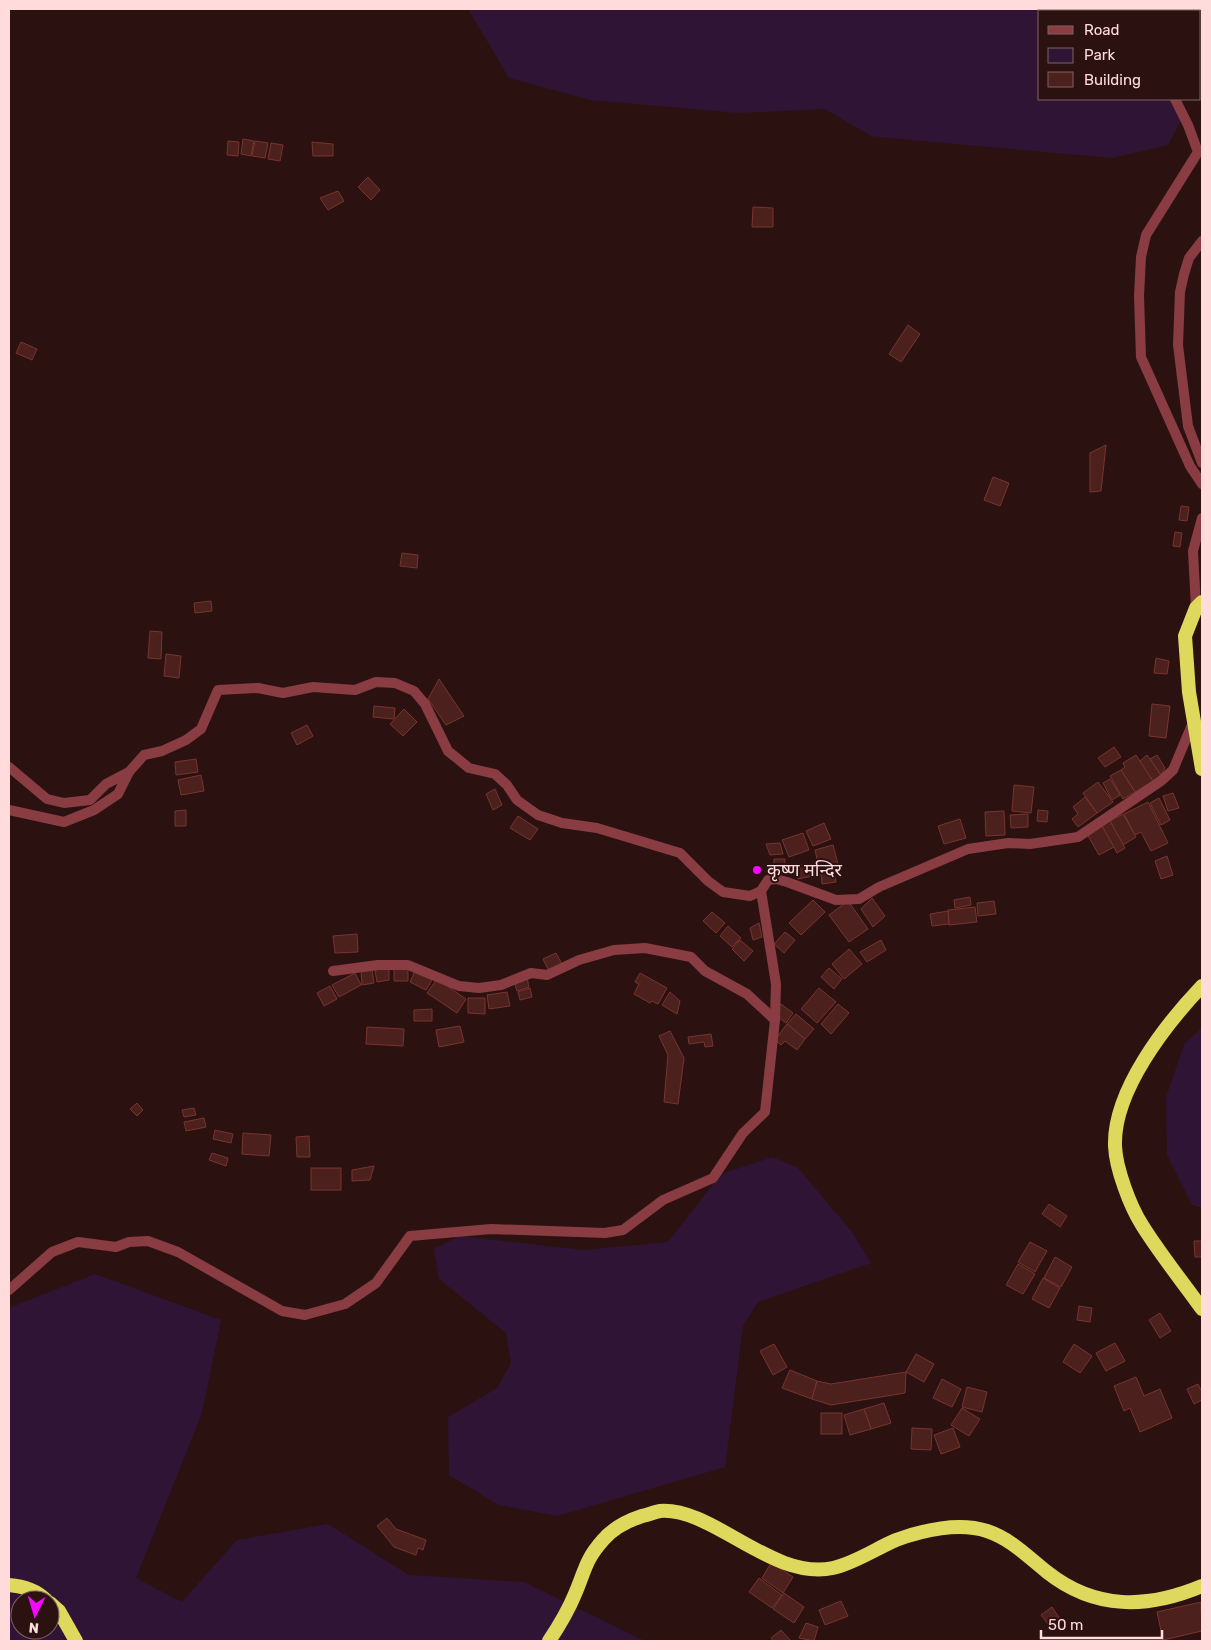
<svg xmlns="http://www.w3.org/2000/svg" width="1211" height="1650" font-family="Rubik,'Noto Sans Devanagari',sans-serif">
	<rect width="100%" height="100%" fill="#2b1211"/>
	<g fill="#301435" fill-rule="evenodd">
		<polygon points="468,9 1107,9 1108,11 1040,11 1040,99 1175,99 1182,119 1168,145 1112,158 900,139 871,136 825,109 738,113 591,100 509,78"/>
		<polygon points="1202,1028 1202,1208 1192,1205 1167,1155 1166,1097 1185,1043"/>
		<polygon points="773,1157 798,1168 852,1232 871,1263 758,1302 743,1326 725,1467 557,1516 499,1505 449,1475 448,1417 497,1388 511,1363 506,1333 439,1279 434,1249 459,1236 584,1250 668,1242 721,1174"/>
		<path d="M95 1274 221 1320 202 1413 136 1578 182 1602 237 1540 328 1524 409 1575 524 1582 645 1641H9V1308ZM20 1600H50V1630H20Z"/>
	</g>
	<g fill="#4c201d" stroke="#78342f">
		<polygon points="243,139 254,141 251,156 241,154"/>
		<polygon points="228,141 239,142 238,156 227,155"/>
		<polygon points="255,141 268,143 265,158 252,156"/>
		<polygon points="312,142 333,144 333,156 313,156"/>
		<polygon points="271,143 283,145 280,161 268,159"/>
		<polygon points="368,177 380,190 371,200 358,187"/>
		<polygon points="338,191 344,201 328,210 320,198"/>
		<polygon points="753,207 773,208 773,227 752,227"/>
		<polygon points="908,325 920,334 901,362 889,354"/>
		<polygon points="21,342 37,349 32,360 16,353"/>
		<polygon points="1106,445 1101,491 1090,492 1090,453"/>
		<polygon points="993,477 1009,483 1000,506 984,500"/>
		<polygon points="1181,506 1189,507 1187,521 1179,520"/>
		<polygon points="1175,532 1182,533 1180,547 1173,546"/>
		<polygon points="402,553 418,555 417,568 400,566"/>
		<polygon points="211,601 212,611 195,613 194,603"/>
		<polygon points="150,631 162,632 161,659 148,658"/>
		<polygon points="166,654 181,656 179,678 164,676"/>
		<polygon points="1156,658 1169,661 1167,674 1154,673"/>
		<polygon points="439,679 464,716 446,725 428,699"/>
		<polygon points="1152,704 1170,706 1166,738 1149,736"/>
		<polygon points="374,706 395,708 394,719 373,717"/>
		<polygon points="404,709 417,722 403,736 390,724"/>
		<polygon points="307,725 313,736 297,745 291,733"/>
		<polygon points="1114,747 1121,757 1105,767 1098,758"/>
		<polygon points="1136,755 1153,781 1135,792 1121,770 1125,767 1123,763"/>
		<polygon points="1147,755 1161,775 1153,781 1140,761"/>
		<polygon points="1157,755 1165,768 1161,775 1150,759"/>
		<polygon points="196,759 198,772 176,775 175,762"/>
		<polygon points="1121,770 1135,792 1123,799 1110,776"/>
		<polygon points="201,775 204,791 181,795 178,780"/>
		<polygon points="1110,779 1120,795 1112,800 1103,783"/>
		<polygon points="1098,782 1113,802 1097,813 1083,793"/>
		<polygon points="1014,785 1034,787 1031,813 1012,811"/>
		<polygon points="495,789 502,805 493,810 486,794"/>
		<polygon points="1173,793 1179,808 1168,811 1163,796"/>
		<polygon points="1085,797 1097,813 1078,827 1072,819 1078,814 1073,807"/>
		<polygon points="1159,798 1170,820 1161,825 1150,803"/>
		<polygon points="1148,802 1168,843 1151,851 1141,832 1135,835 1124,814"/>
		<polygon points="186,810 186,826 175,826 175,811"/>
		<polygon points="1038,810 1048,811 1047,822 1037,821"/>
		<polygon points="1004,811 1005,835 986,836 985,812"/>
		<polygon points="1028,814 1028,827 1011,828 1010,815"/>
		<polygon points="1123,814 1136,837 1123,845 1110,821"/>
		<polygon points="518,816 538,829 530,840 510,828"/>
		<polygon points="960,819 966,838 944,844 938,826"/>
		<polygon points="1110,821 1125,848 1117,853 1102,826"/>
		<polygon points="824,823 831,839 813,846 806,831"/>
		<polygon points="1102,826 1114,847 1099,855 1087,834"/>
		<polygon points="803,833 809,850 789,857 782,840"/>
		<polygon points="780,843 783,854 770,855 766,844"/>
		<polygon points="833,845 839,868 820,872 815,850"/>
		<polygon points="1167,856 1173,875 1161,879 1155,861"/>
		<polygon points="774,859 785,859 784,868 774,867"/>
		<polygon points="815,863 817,875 798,879 796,866"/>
		<polygon points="834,871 836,882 822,884 821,873"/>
		<polygon points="970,897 971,905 955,908 954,900"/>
		<polygon points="872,898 885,916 873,927 861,909"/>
		<polygon points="813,900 825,912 801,935 789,923"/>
		<polygon points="848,901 868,929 849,942 829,915"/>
		<polygon points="994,901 996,914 978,916 977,903"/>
		<polygon points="975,907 977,922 949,925 948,910"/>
		<polygon points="948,911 949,924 932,926 930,914"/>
		<polygon points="712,912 725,923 716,933 703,921"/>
		<polygon points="759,923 762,937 753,940 750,928"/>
		<polygon points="728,926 741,938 732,947 720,936"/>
		<polygon points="785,932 795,940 784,953 774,944"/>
		<polygon points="357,934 358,952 335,953 333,936"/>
		<polygon points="740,940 753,951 744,961 732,949"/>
		<polygon points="881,940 886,950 867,962 860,952"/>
		<polygon points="849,949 862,964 844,979 832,964"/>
		<polygon points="556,953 562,964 549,971 543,959"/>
		<polygon points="389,968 389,980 377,982 375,970"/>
		<polygon points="408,968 408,981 394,981 394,969"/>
		<polygon points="829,968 842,979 834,989 821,977"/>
		<polygon points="372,969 374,983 362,985 361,971"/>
		<polygon points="415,971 432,980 426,990 410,982"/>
		<polygon points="355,973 361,985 339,997 332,985"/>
		<polygon points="640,973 667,988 658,1004 652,1001 650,1003 634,994 639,984 635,982"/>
		<polygon points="527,978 529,987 517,991 514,981"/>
		<polygon points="437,979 466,999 457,1013 427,993"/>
		<polygon points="330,986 337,999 324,1006 317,993"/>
		<polygon points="530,988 532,997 520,1000 518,992"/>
		<polygon points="819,988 836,1002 817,1023 801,1009"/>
		<polygon points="507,992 510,1006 489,1009 487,995"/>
		<polygon points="670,992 680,1001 677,1014 662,1005"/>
		<polygon points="468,998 485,998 485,1014 468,1013"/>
		<polygon points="781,1004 793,1013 786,1023 774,1014"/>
		<polygon points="838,1004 849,1013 831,1034 821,1024"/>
		<polygon points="432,1009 432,1021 414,1021 414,1010"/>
		<polygon points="796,1014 814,1029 805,1039 787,1024"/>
		<polygon points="787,1024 805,1039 797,1050 785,1041 781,1045 775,1040"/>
		<polygon points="460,1026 464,1042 439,1047 436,1030"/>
		<polygon points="367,1027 404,1029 403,1046 366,1044"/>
		<polygon points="670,1031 684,1058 678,1104 664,1102 668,1055 659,1036"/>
		<polygon points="711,1034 713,1046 705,1047 704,1042 689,1044 688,1037"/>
		<polygon points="137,1103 143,1110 137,1116 130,1109"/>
		<polygon points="194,1108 196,1115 184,1117 182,1110"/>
		<polygon points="204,1118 206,1127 186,1131 184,1122"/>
		<polygon points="215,1130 233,1134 231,1143 213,1139"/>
		<polygon points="243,1133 271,1135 269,1156 242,1154"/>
		<polygon points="309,1136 310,1157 297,1157 296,1137"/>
		<polygon points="212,1153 228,1158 226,1166 209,1160"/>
		<polygon points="374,1166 370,1180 352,1181 352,1170"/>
		<rect x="311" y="1168" width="30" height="22"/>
		<polygon points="1049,1204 1067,1216 1060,1227 1042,1214"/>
		<polygon points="1194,1241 1202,1241 1202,1257 1195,1257"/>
		<polygon points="1030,1242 1047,1251 1035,1272 1018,1262"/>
		<polygon points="1055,1257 1072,1267 1061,1287 1044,1278"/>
		<polygon points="1018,1264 1035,1274 1023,1294 1006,1285"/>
		<polygon points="1043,1278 1060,1288 1049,1308 1032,1299"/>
		<polygon points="1079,1306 1092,1308 1090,1322 1077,1320"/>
		<polygon points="1160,1313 1171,1331 1160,1338 1149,1320"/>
		<polygon points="1115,1343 1125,1361 1106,1371 1096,1353"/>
		<polygon points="774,1344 787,1367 773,1375 760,1351"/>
		<polygon points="1074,1344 1092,1356 1080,1373 1063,1362"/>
		<polygon points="916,1354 934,1364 924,1382 906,1372"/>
		<polygon points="790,1370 817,1381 812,1399 782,1388"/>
		<polygon points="906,1372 905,1393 831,1405 812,1399 817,1381 831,1384"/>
		<polygon points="1136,1377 1144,1396 1160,1389 1172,1418 1140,1432 1130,1408 1124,1411 1114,1386"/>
		<polygon points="942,1379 961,1389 952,1407 933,1398"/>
		<polygon points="1198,1384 1202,1392 1202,1400 1194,1404 1187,1389"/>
		<polygon points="967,1387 987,1392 982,1412 962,1407"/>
		<polygon points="884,1403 891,1423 871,1429 864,1409"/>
		<polygon points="962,1408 980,1419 969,1436 951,1425"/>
		<polygon points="864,1409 871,1429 850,1435 844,1415"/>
		<rect x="821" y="1413" width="21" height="21"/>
		<polygon points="912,1428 932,1429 931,1450 911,1449"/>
		<polygon points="953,1428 960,1447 941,1454 934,1435"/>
		<polygon points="387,1518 396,1529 426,1540 423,1550 418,1548 416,1555 394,1547 377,1526"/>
		<polygon points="771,1563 793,1577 783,1593 762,1578"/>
		<polygon points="759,1578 782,1595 772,1608 749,1592"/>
		<polygon points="784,1593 804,1607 794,1623 773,1609"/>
		<polygon points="841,1601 848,1616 825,1625 819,1610"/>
		<polygon points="1201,1602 1202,1631 1163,1640 1157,1612"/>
		<polygon points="1052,1607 1062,1622 1052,1629 1041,1615"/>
		<polygon points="806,1623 818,1627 814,1641 799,1638"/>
		<polygon points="781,1630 791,1641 773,1641 771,1638"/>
	</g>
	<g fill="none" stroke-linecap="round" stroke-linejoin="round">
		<g stroke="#8a3c43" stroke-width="10">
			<polyline points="1119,9 1119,11"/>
			<polyline points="1175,99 1188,125 1198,152 1146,235 1141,257 1139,296 1141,357 1190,466 1202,484"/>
			<polyline points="1202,241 1189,258 1184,274 1180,292 1178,345 1188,426 1202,463"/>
			<polyline points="1196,608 1193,551 1202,518"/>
			<polyline points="9,767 47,799 64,803 90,800 106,784 129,772 144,755 162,751 186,740 201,729 218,690 258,688 283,693 313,687 355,690 376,682 395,683 414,691 425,704 448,751 469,768 495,774 507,785 517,800 538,815 562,823 597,828 680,853 708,881 723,892 750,896 761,891"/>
			<polyline points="9,810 64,822 94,810 118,794 129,772"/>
			<polyline points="333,971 378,965 408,965 459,986 479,988 501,985 531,973 547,975 579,960 614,950 645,948 691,957 705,971 747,994 775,1020"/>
			<polyline points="9,1290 52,1252 78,1242 116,1247 129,1242 148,1241 178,1252 282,1311 305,1315 345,1304 376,1283 410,1236 491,1229 605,1233 623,1230 663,1200 713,1178 743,1133 765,1112 775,1020 776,984 761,891 768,880 776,879 787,882 836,900 859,899 879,887 968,849 1008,843 1030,844 1078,837 1161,781 1173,770 1194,720"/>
		</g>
		<g stroke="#ded85c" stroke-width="14">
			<polyline points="1202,602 1196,608 1185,636 1189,692 1202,769"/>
			<path d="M1202 986C1166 1024 1113 1091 1115 1146 1116 1169 1130 1206 1142 1225 1160 1254 1182 1281 1202 1309"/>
			<path d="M9 1585C23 1586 36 1590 46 1600"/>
			<polyline points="50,1603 59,1611 76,1641"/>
			<path d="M549 1641C559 1626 568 1611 575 1594 585 1571 585 1560 603 1540 613 1528 627 1521 642 1516 648 1515 654 1512 660 1511 713 1507 772 1581 833 1568 855 1563 875 1549 896 1540 923 1530 959 1522 987 1531 1011 1539 1027 1556 1047 1572 1095 1610 1147 1609 1202 1586"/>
		</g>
	</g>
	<circle fill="#f807ff" stroke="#2b1211" stroke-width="2" cx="757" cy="870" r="5"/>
	<g text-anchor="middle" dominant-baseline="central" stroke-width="4" stroke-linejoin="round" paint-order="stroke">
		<g font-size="18" fill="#ffdbdb" stroke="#2b1211" text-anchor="start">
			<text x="767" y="870">कृष्ण मन्दिर</text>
		</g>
	</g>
	<rect width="1211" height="1650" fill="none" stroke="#ffdbdb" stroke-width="20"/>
	<rect x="1038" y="10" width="162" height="90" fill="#2b1211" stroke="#806262"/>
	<rect x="1048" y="26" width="25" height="8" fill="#8a3c43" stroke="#806262"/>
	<text x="1084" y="35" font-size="15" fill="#ffdbdb">Road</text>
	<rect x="1048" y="48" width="25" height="15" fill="#301435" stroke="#806262"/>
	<text x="1084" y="60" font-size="15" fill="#ffdbdb">Park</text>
	<rect x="1048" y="72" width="25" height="15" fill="#4c201d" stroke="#806262"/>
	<text x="1084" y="85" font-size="15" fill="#ffdbdb">Building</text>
	<g transform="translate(35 1615) rotate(185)"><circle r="24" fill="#2b1211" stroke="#806262"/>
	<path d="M0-4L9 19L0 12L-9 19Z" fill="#f807ff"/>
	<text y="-8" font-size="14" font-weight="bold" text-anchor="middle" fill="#ffdbdb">N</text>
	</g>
	<path d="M1041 1630v8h121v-8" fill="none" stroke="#ffdbdb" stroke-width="2.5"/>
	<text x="1048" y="1630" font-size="15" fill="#ffdbdb" stroke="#2b1211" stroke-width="4" paint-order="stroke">50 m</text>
</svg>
